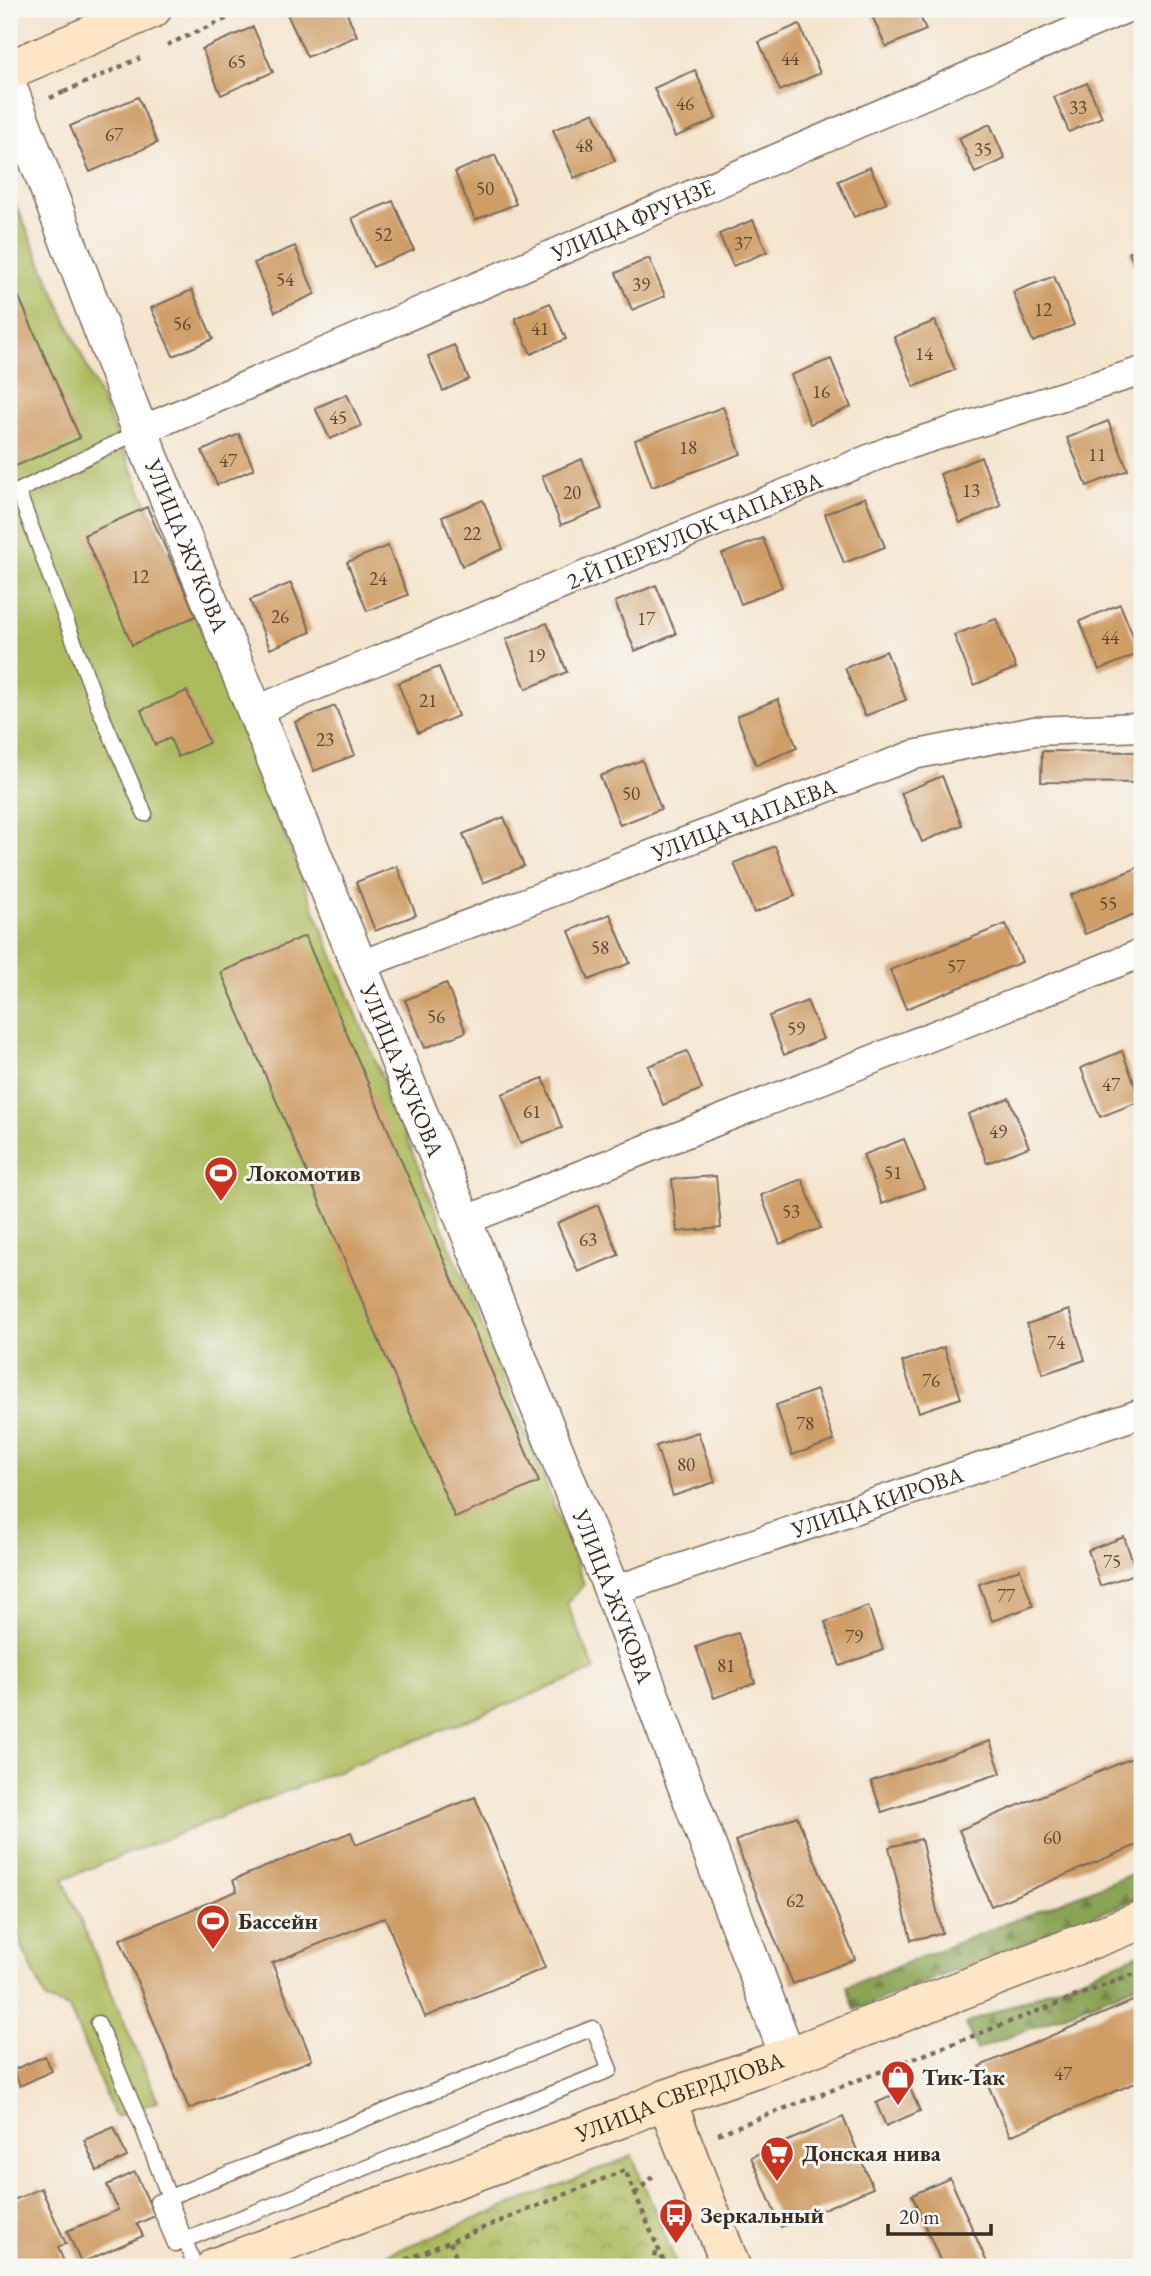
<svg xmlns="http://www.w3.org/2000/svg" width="1151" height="2276" font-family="'EB Garamond',serif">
	<defs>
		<pattern id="forest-firs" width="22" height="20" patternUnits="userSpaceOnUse" patternTransform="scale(1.75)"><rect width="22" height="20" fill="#8aa355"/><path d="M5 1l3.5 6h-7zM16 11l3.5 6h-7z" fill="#728546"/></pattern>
		<pattern id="park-crowns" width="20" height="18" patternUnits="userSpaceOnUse" patternTransform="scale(1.75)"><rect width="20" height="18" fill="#adbb5e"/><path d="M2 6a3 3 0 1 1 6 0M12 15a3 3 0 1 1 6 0" fill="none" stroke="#8e984d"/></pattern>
	</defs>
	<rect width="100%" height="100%" fill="#f6f6f2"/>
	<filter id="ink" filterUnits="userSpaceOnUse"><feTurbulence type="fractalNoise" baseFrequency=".0143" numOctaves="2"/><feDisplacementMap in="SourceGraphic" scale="14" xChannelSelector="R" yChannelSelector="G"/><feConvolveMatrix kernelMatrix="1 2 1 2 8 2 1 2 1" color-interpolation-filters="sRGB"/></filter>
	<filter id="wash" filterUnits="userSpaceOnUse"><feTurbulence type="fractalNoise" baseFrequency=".00686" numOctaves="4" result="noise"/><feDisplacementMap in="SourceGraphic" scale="28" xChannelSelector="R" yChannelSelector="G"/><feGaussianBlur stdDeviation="1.57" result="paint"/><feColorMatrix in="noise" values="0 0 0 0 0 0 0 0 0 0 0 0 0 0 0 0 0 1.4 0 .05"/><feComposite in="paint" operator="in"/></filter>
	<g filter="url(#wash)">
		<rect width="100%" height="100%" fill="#f4e4cd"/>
		<g fill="url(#forest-firs)" stroke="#62663a" stroke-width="2">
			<polygon points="1142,1870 1142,1897 855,2010 847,1986"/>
			<polygon points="1142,1953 1142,1983 977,2050 965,2024"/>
		</g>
		<polygon fill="url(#park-crowns)" stroke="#74723e" stroke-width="2" points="632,2156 678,2267 356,2267"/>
		<polygon fill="#adbb5e" stroke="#74723e" stroke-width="2" points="9,189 196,616 544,1479 584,1584 567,1604 595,1670 63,1879 158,2101 115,2117 69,2008 46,2000 9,1917"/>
		<g id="blocks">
			<g fill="#cf9d66">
				<polygon points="293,9 345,9 357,36 307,57 286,12"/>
				<polygon points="869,9 917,9 926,30 886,47"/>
				<polygon points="799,24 820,73 780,91 759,42"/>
				<polygon points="253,27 273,72 221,95 202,49"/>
				<polygon points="695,70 716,119 675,137 654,88"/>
				<polygon points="1087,83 1102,117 1069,132 1054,97"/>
				<polygon points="138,97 157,143 90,172 70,126"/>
				<polygon points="594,112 615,161 574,178 553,130"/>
				<polygon points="990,124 1005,159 975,173 959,138"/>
				<polygon points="495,155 516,204 475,220 455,172"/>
				<polygon points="870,167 887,203 854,217 838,181"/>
				<polygon points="393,201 414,250 373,267 352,218"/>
				<polygon points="753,220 767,252 733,266 719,234"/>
				<polygon points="295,246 315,294 275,312 254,263"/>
				<polygon points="1142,247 1142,286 1129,252"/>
				<polygon points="649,258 665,296 632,310 616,273"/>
				<polygon points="9,274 80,438 9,469"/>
				<polygon points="1054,276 1074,325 1033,342 1013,292"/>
				<polygon points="192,290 213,339 173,356 151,308"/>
				<polygon points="550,303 566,339 531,354 515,318"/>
				<polygon points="935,321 955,370 914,387 894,337"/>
				<polygon points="454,345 469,379 443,391 428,356"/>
				<polygon points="831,359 851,407 810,424 791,375"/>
				<polygon points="347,394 361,426 330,439 315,408"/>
				<polygon points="723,407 741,454 652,487 635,440"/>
				<polygon points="1108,421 1128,470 1087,486 1067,438"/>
				<polygon points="239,434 254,469 217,485 202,451"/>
				<polygon points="981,457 1001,506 960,523 940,474"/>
				<polygon points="582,459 602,509 561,525 542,476"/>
				<polygon points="865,497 885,547 844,563 825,514"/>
				<polygon points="483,500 503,549 462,566 442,517"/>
				<polygon points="147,507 196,616 132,645 84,535"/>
				<polygon points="763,538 782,587 741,604 722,554"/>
				<polygon points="388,546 408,595 367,611 347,562"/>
				<polygon points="291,583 311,632 270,649 250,600"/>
				<polygon points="656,585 676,634 635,651 615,602"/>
				<polygon points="1120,604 1140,653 1099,670 1080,621"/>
				<polygon points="996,619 1016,668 974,685 954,635"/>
				<polygon points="547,623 567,672 526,689 506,639"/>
				<polygon points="886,651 906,700 865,716 845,668"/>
				<polygon points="439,667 458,716 418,733 398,683"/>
				<polygon points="187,691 209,743 178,757 170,738 155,745 141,710"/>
				<polygon points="778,699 797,748 756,765 737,716"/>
				<polygon points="335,706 355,755 314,771 295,722"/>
				<polygon points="1042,751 1142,752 1142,783 1041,782"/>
				<polygon points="642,760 661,809 620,825 600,776"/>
				<polygon points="942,776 962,825 922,842 901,793"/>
				<polygon points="504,817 524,866 483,883 463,834"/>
				<polygon points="775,846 795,896 754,913 734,863"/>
				<polygon points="397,866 416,915 375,931 356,882"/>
				<polygon points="1142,866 1142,911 1085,934 1070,895"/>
				<polygon points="610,914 630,963 589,980 569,931"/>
				<polygon points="1006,924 1022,962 906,1009 890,970"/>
				<polygon points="305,936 539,1482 455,1518 221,972"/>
				<polygon points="446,983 466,1032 425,1048 405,1000"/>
				<polygon points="807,1001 823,1039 784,1055 769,1016"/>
				<polygon points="687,1051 702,1089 663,1105 648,1066"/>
				<polygon points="1122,1051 1141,1101 1100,1117 1081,1068"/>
				<polygon points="543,1078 562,1128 520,1143 502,1094"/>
				<polygon points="1009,1098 1029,1147 987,1163 968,1114"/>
				<polygon points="904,1139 924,1188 882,1204 863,1155"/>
				<polygon points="716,1176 721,1228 677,1232 672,1179"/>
				<polygon points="802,1179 821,1228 780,1244 761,1195"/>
				<polygon points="598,1205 619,1255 578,1272 557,1223"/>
				<polygon points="1069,1310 1085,1360 1043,1374 1027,1324"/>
				<polygon points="944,1347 961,1398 919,1412 902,1362"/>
				<polygon points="817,1390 834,1441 792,1455 776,1405"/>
				<polygon points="698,1432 715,1482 673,1496 656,1446"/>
				<polygon points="1124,1537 1137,1573 1100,1586 1088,1550"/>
				<polygon points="1020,1569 1033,1606 992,1621 979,1584"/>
				<polygon points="868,1606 883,1650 840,1666 825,1622"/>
				<polygon points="738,1633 755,1683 714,1698 696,1647"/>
				<polygon points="990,1741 1001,1773 882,1812 871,1781"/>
				<polygon points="1142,1754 1142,1843 991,1906 959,1830"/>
				<polygon points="475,1797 545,1968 425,2017 385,1917 272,1963 312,2060 189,2109 120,1939 237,1891 233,1880 351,1832 356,1845"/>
				<polygon points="797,1816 855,1959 793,1984 735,1841"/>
				<polygon points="921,1839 942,1933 911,1940 889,1847"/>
				<polygon points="1142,1997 1142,2080 1010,2136 980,2066"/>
				<polygon points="45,2056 52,2071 20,2086 13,2070"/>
				<polygon points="910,2088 920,2111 886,2126 876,2103"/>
				<polygon points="843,2117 873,2188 781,2227 751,2157"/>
				<polygon points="114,2127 127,2157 97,2171 84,2140"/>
				<polygon points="135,2172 155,2216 137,2224 143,2236 81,2263 67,2231 118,2210 107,2185"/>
				<polygon points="950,2178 989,2267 943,2267 912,2195"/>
				<polygon points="41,2188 66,2244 58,2247 66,2267 9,2267 9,2202"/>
			</g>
		</g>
	</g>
	<g filter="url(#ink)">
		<use href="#blocks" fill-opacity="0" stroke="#7c6b5b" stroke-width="2"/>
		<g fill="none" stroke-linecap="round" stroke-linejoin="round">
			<g stroke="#7c6b5b" stroke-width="17">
				<g id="service">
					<polyline points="140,431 18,491 98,706 145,814"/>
					<polyline points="98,2023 143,2128 195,2267"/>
					<polygon points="593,2028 610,2070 175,2244 157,2202"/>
				</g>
			</g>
			<g stroke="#7c6b5b" stroke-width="31">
				<g id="minor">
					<path id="s1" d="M140 431 1125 9"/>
					<path id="s2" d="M254 711 891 450 1142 371"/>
					<path id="s3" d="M358 966 913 755 1034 731 1142 727"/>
					<polyline points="464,1221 1142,953"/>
					<path id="s4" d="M612 1591 1142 1413"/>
				</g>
			</g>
			<g stroke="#7c6b5b" stroke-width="38">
				<g id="tertiary">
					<path id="s5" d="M9 87 140 431 464 1221 612 1591 788 2057"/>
				</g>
			</g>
			<g stroke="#7c6b5b" stroke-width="41">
				<g id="secondary">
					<polyline points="9,70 152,9"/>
					<polyline points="666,2099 731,2267"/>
					<path id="s6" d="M215 2267 622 2118 666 2099 788 2057 1142 1920"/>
				</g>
			</g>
			<g stroke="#7c6b5b" stroke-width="4.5" stroke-dasharray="5 5" stroke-linecap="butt">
				<polyline points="167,45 228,18"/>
				<polyline points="64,92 140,58"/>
				<polyline points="50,98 64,92 62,88"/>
				<polyline points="718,2134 1142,1971"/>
				<polyline points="635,2194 656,2173"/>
				<polyline points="450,2242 460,2267"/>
				<polyline points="388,2267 625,2170 666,2267"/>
				<polyline points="653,2267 657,2248"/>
			</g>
			<use href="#service" stroke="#fff" stroke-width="14"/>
			<use href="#minor" stroke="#fff" stroke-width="28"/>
			<use href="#tertiary" stroke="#fff" stroke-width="35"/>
			<use href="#secondary" stroke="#fde5c5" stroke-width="38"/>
		</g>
	</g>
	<defs>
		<g id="stadium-pin" transform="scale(1.75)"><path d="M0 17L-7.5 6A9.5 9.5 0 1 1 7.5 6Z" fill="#c8321e" stroke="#f6f6f2"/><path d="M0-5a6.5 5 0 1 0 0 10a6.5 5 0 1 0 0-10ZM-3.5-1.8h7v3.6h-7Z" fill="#fff"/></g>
		<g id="shop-pin" transform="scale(1.75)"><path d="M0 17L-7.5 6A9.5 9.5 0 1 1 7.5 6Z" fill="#c8321e" stroke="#f6f6f2"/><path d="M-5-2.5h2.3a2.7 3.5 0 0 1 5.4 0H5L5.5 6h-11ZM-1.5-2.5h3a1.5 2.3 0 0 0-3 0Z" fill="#fff"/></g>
		<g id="supermarket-pin" transform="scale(1.75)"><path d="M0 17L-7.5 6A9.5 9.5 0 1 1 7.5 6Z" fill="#c8321e" stroke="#f6f6f2"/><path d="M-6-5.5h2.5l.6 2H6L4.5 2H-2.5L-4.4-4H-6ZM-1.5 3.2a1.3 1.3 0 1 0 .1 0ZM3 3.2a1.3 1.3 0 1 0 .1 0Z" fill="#fff"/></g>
		<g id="bus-pin" transform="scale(1.75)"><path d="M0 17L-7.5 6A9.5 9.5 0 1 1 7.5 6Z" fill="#c8321e" stroke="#f6f6f2"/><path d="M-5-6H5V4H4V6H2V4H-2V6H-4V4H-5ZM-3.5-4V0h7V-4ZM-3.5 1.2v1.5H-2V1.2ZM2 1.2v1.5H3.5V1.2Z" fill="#fff"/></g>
	</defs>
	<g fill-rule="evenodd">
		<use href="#stadium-pin" x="221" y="1173"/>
		<use href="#stadium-pin" x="213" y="1921"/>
		<use href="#shop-pin" x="898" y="2077"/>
		<use href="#supermarket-pin" x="777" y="2153"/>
		<use href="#bus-pin" x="676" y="2215"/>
	</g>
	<g text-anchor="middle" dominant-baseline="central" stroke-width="6" stroke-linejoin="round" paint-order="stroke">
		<g font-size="19" fill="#604730">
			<text x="790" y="58">44</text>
			<text x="237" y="61">65</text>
			<text x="685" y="103">46</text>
			<text x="1078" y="107">33</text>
			<text x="114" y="134">67</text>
			<text x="584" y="145">48</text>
			<text x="983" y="149">35</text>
			<text x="485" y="188">50</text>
			<text x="383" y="234">52</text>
			<text x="743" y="243">37</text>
			<text x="285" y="279">54</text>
			<text x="641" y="284">39</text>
			<text x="1043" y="309">12</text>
			<text x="182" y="323">56</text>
			<text x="540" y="328">41</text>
			<text x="924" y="353">14</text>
			<text x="821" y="391">16</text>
			<text x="338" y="417">45</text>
			<text x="688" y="447">18</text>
			<text x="1097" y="454">11</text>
			<text x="228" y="460">47</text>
			<text x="971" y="490">13</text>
			<text x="572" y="492">20</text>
			<text x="472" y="533">22</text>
			<text x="140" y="576">12</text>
			<text x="378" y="578">24</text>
			<text x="280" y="616">26</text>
			<text x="646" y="618">17</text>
			<text x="1110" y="637">44</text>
			<text x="536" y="655">19</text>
			<text x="428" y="700">21</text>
			<text x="325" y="739">23</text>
			<text x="631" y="793">50</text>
			<text x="1108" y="903">55</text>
			<text x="600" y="947">58</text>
			<text x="956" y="966">57</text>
			<text x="436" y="1016">56</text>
			<text x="796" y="1028">59</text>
			<text x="1111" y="1084">47</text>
			<text x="532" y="1111">61</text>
			<text x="998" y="1131">49</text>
			<text x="893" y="1172">51</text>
			<text x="791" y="1211">53</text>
			<text x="588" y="1239">63</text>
			<text x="1056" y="1342">74</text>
			<text x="931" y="1380">76</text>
			<text x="805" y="1423">78</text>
			<text x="686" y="1464">80</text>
			<text x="1112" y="1561">75</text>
			<text x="1006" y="1595">77</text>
			<text x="854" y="1636">79</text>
			<text x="726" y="1665">81</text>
			<text x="1052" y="1837">60</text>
			<text x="795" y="1900">62</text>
			<text x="1063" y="2073">47</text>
		</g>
		<g font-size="23" fill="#3b2a1e" stroke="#f6f6f2">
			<text stroke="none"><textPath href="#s1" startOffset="536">УЛИЦА ФРУНЗЕ</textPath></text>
			<text stroke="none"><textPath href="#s2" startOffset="476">2-Й ПЕРЕУЛОК ЧАПАЕВА</textPath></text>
			<text stroke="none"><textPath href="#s5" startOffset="492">УЛИЦА ЖУКОВА</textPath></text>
			<text stroke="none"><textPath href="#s3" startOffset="413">УЛИЦА ЧАПАЕВА</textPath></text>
			<text stroke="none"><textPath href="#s5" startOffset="1059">УЛИЦА ЖУКОВА</textPath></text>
			<text stroke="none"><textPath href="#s4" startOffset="280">УЛИЦА КИРОВА</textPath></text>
			<text stroke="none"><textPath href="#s5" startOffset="1626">УЛИЦА ЖУКОВА</textPath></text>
			<text stroke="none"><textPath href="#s6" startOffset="495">УЛИЦА СВЕРДЛОВА</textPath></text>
		</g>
		<g font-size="23" font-weight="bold" fill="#3b2a1e" stroke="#f6f6f2" text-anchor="start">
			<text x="246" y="1173">Локомотив</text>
			<text x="238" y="1921">Бассейн</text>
			<text x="922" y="2077">Тик-Так</text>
			<text x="802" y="2153">Донская нива</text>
			<text x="700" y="2215">Зеркальный</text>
		</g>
	</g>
	<rect width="1151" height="2276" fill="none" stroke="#f6f6f2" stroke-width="35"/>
	<path d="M888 2224v10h103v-10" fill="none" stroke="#3b2a1e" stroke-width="3.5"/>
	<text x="899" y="2224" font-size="21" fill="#3b2a1e" stroke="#f6f6f2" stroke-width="5" paint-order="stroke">20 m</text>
</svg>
